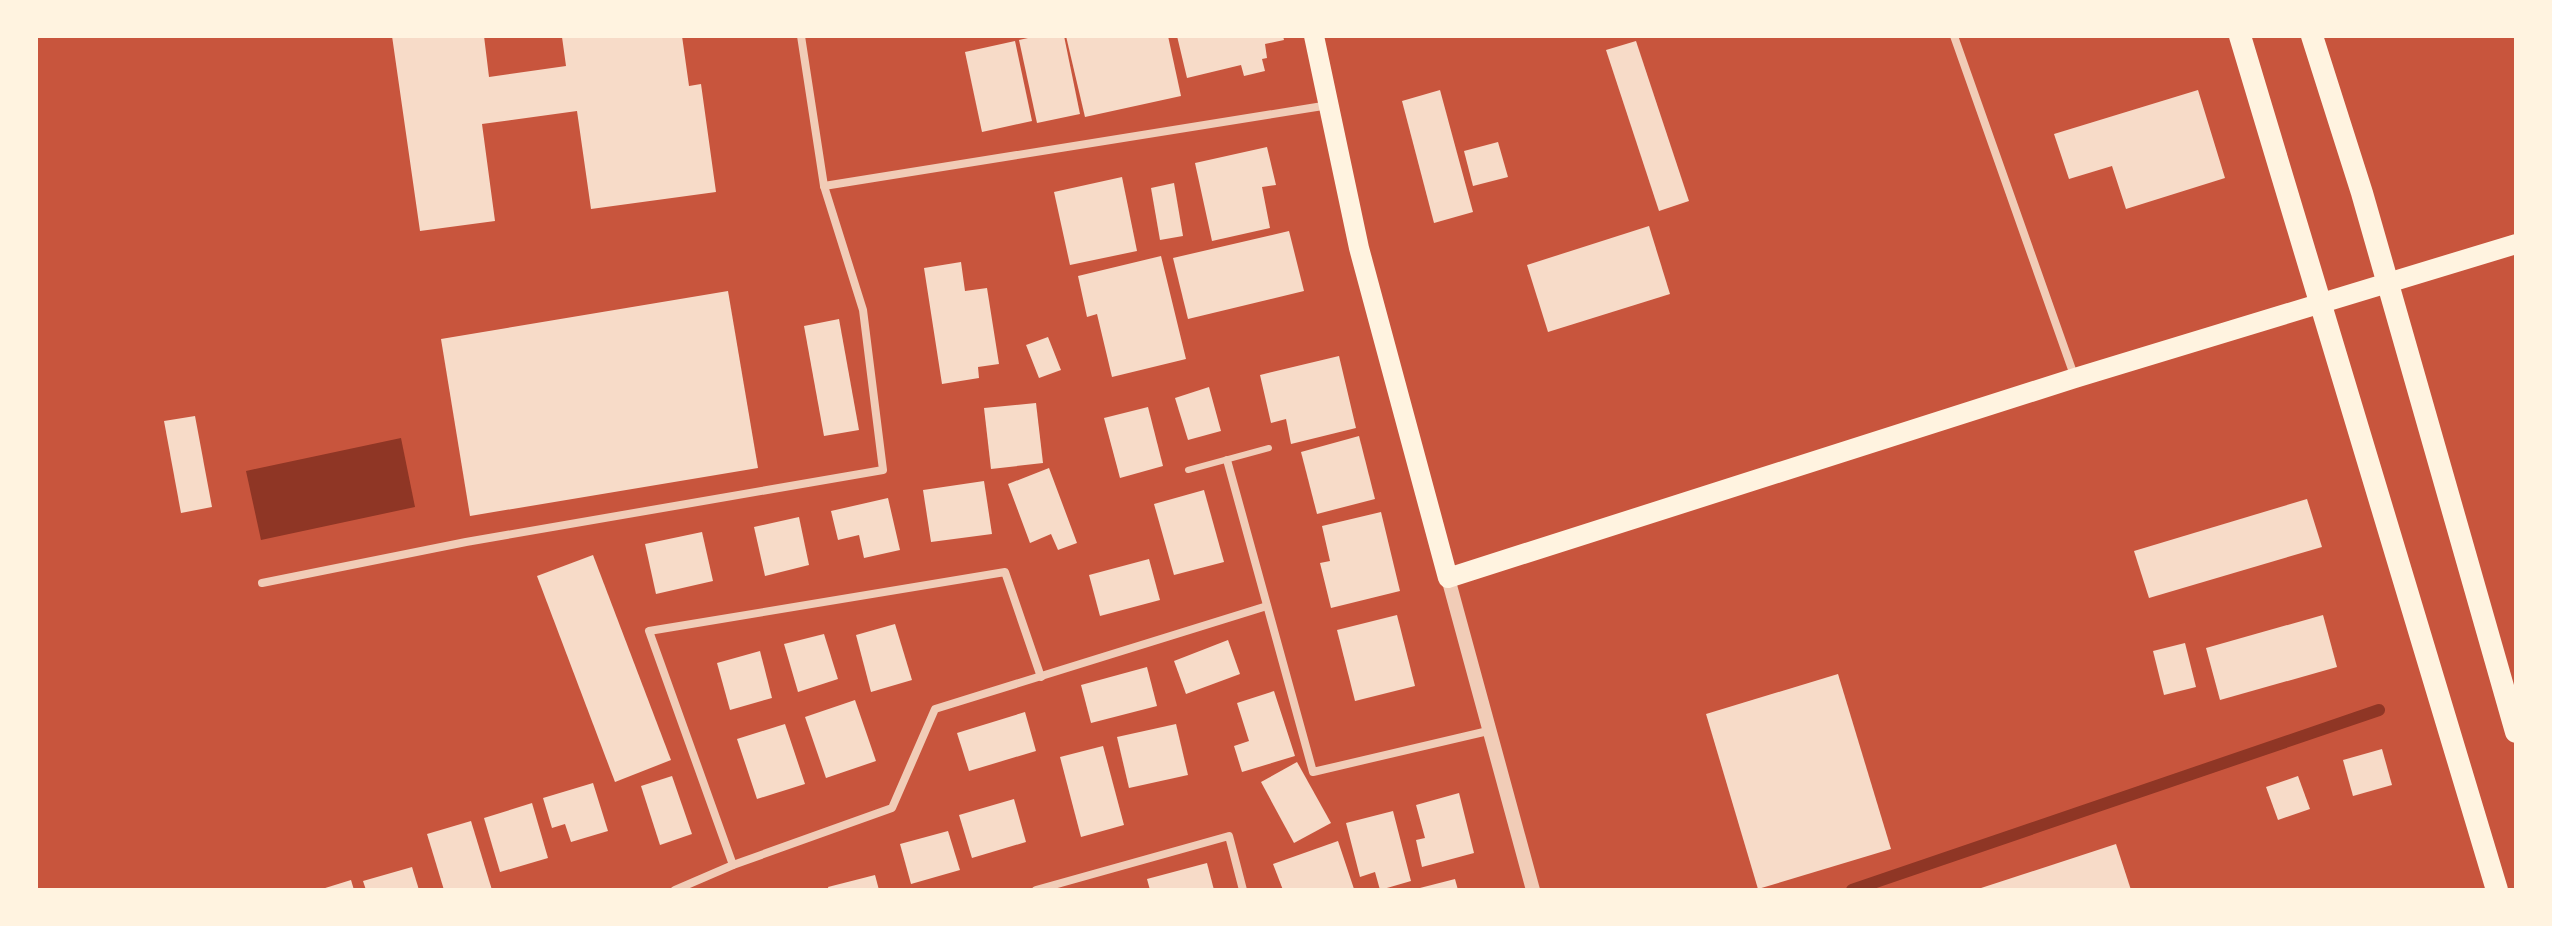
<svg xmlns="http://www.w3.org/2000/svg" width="2552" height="926" font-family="'DejaVu Sans',sans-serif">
	<rect width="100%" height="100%" fill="#c8553d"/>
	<polygon fill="#8f3625" points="401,438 415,507 261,540 246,471"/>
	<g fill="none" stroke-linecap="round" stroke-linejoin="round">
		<polyline stroke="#8f3625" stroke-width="12" points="1852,890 2379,710"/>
	</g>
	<g fill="#f7dbc8">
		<polygon points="392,36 484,36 489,77 566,66 562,37 682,36 689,86 701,84 716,192 591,209 577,111 482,124 495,221 420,231"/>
		<polygon points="1037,36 1064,36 1080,114 1037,123 1019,40"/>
		<polygon points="1066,36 1168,36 1181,96 1085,117"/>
		<polygon points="1177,36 1283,36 1284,40 1265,44 1267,58 1262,59 1265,71 1244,76 1241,65 1187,78"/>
		<polygon points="1015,41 1032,121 982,132 965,52"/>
		<polygon points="1636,41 1689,201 1659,211 1606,50"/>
		<polygon points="1440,90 1473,212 1434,223 1402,101"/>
		<polygon points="2198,90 2225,178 2126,209 2112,166 2069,179 2054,134"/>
		<polygon points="1498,142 1508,177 1473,186 1464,151"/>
		<polygon points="1267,147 1276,185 1262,187 1270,228 1212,241 1195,163"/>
		<polygon points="1122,177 1137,251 1070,265 1054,192"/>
		<polygon points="1174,183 1183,236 1160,240 1151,188"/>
		<polygon points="1649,226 1670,294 1548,332 1527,265"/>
		<polygon points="1289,231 1304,291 1188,319 1173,258"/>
		<polygon points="1161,256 1186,359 1112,377 1097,314 1087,317 1078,276"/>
		<polygon points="961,262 965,291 987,288 999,364 978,367 979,378 942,384 924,268"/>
		<polygon points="728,291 758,468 470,516 441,339"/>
		<polygon points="839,319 859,430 824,436 804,326"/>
		<polygon points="1048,337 1061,370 1039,378 1026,345"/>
		<polygon points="1339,356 1356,428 1291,444 1286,419 1271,423 1260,375"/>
		<polygon points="1209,387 1221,431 1188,440 1175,398"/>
		<polygon points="1036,403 1043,463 991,469 984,408"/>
		<polygon points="1148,407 1163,466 1120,478 1104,418"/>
		<polygon points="195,416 212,507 181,513 164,421"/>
		<polygon points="1359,436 1375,499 1317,514 1301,452"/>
		<polygon points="1049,468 1077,543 1058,550 1051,534 1030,543 1008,484"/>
		<polygon points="984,481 992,534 931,542 923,490"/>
		<polygon points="1204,490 1224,562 1174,575 1154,504"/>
		<polygon points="888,498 900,550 864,558 859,535 838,540 831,511"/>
		<polygon points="2307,499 2322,547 2149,598 2134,551"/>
		<polygon points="1381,512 1400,591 1331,608 1320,563 1330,561 1322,526"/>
		<polygon points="799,517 809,565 765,576 754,527"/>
		<polygon points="702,532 713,581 656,594 645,544"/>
		<polygon points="593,555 671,760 615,782 537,576"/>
		<polygon points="1149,559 1160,600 1100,616 1089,575"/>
		<polygon points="1397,615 1415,686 1355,701 1337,630"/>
		<polygon points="2323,615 2337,667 2220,700 2206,648"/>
		<polygon points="895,624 912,680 871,692 856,635"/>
		<polygon points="824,634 838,679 798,692 784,644"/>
		<polygon points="1228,640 1240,674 1186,694 1174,661"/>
		<polygon points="2185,643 2196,687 2164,695 2153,651"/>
		<polygon points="760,651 772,698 730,710 717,663"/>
		<polygon points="1147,667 1157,706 1091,723 1081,685"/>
		<polygon points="1838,674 1891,849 1758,889 1706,714"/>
		<polygon points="1274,691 1295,756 1242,772 1234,746 1249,741 1237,703"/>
		<polygon points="855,700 876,761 826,778 805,717"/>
		<polygon points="1025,712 1036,751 969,771 957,733"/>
		<polygon points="785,724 805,784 757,799 737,739"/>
		<polygon points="1176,724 1188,775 1129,788 1117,737"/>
		<polygon points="1103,746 1124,825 1081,837 1060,757"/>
		<polygon points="2382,749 2392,785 2353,796 2343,760"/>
		<polygon points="1297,762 1331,823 1294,843 1261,782"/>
		<polygon points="672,776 692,834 660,845 641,786"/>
		<polygon points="2298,776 2310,809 2278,820 2266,787"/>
		<polygon points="593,783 608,831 571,842 565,824 552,828 543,798"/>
		<polygon points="1459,793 1474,853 1422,867 1416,840 1425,838 1416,805"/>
		<polygon points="1014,799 1026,842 972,858 959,815"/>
		<polygon points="532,803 548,858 500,872 484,818"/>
		<polygon points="1393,811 1411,881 1380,890 1375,872 1360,877 1346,823"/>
		<polygon points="471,821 492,890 444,890 427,834"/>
		<polygon points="948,831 960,870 911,884 900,844"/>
		<polygon points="1338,841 1354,889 1283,890 1273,864"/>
		<polygon points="2116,844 2131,890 1978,890 1978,889"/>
		<polygon points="1207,863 1214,890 1150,890 1147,879"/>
		<polygon points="412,867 419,890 366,890 363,881"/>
		<polygon points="875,875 879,890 829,890 828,887"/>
		<polygon points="1455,879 1458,890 1416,890 1416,889"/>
		<polygon points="351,880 354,890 322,890 322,889"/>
	</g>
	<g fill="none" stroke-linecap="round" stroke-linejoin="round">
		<polyline stroke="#f1ccb7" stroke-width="6" points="1188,470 1269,448"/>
		<g stroke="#f1ccb7" stroke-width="8">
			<polyline points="1954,36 2075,378"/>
			<polyline points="824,186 1329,105"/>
			<polyline points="1227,460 1313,772 1488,731"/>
			<polyline points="262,583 466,542 883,470 863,310 824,186 801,36"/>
			<polyline points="733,865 649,631 1005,572 1041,677"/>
			<polyline points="675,890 733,865 892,808 935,709 1267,606"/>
			<polyline points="1036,890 1229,836 1243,890"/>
		</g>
		<polyline stroke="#f1ccb7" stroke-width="14" points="1448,578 1533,890"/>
		<polyline stroke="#fff3e0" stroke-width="20" points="1314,36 1359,248 1448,578 2075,378 2516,244"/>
		<g stroke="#fff3e0" stroke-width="22">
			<polyline points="2240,36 2497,890"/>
			<polyline points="2312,36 2362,193 2516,732"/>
		</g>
	</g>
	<rect width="2552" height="926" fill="none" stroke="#fff3e0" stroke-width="76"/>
</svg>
